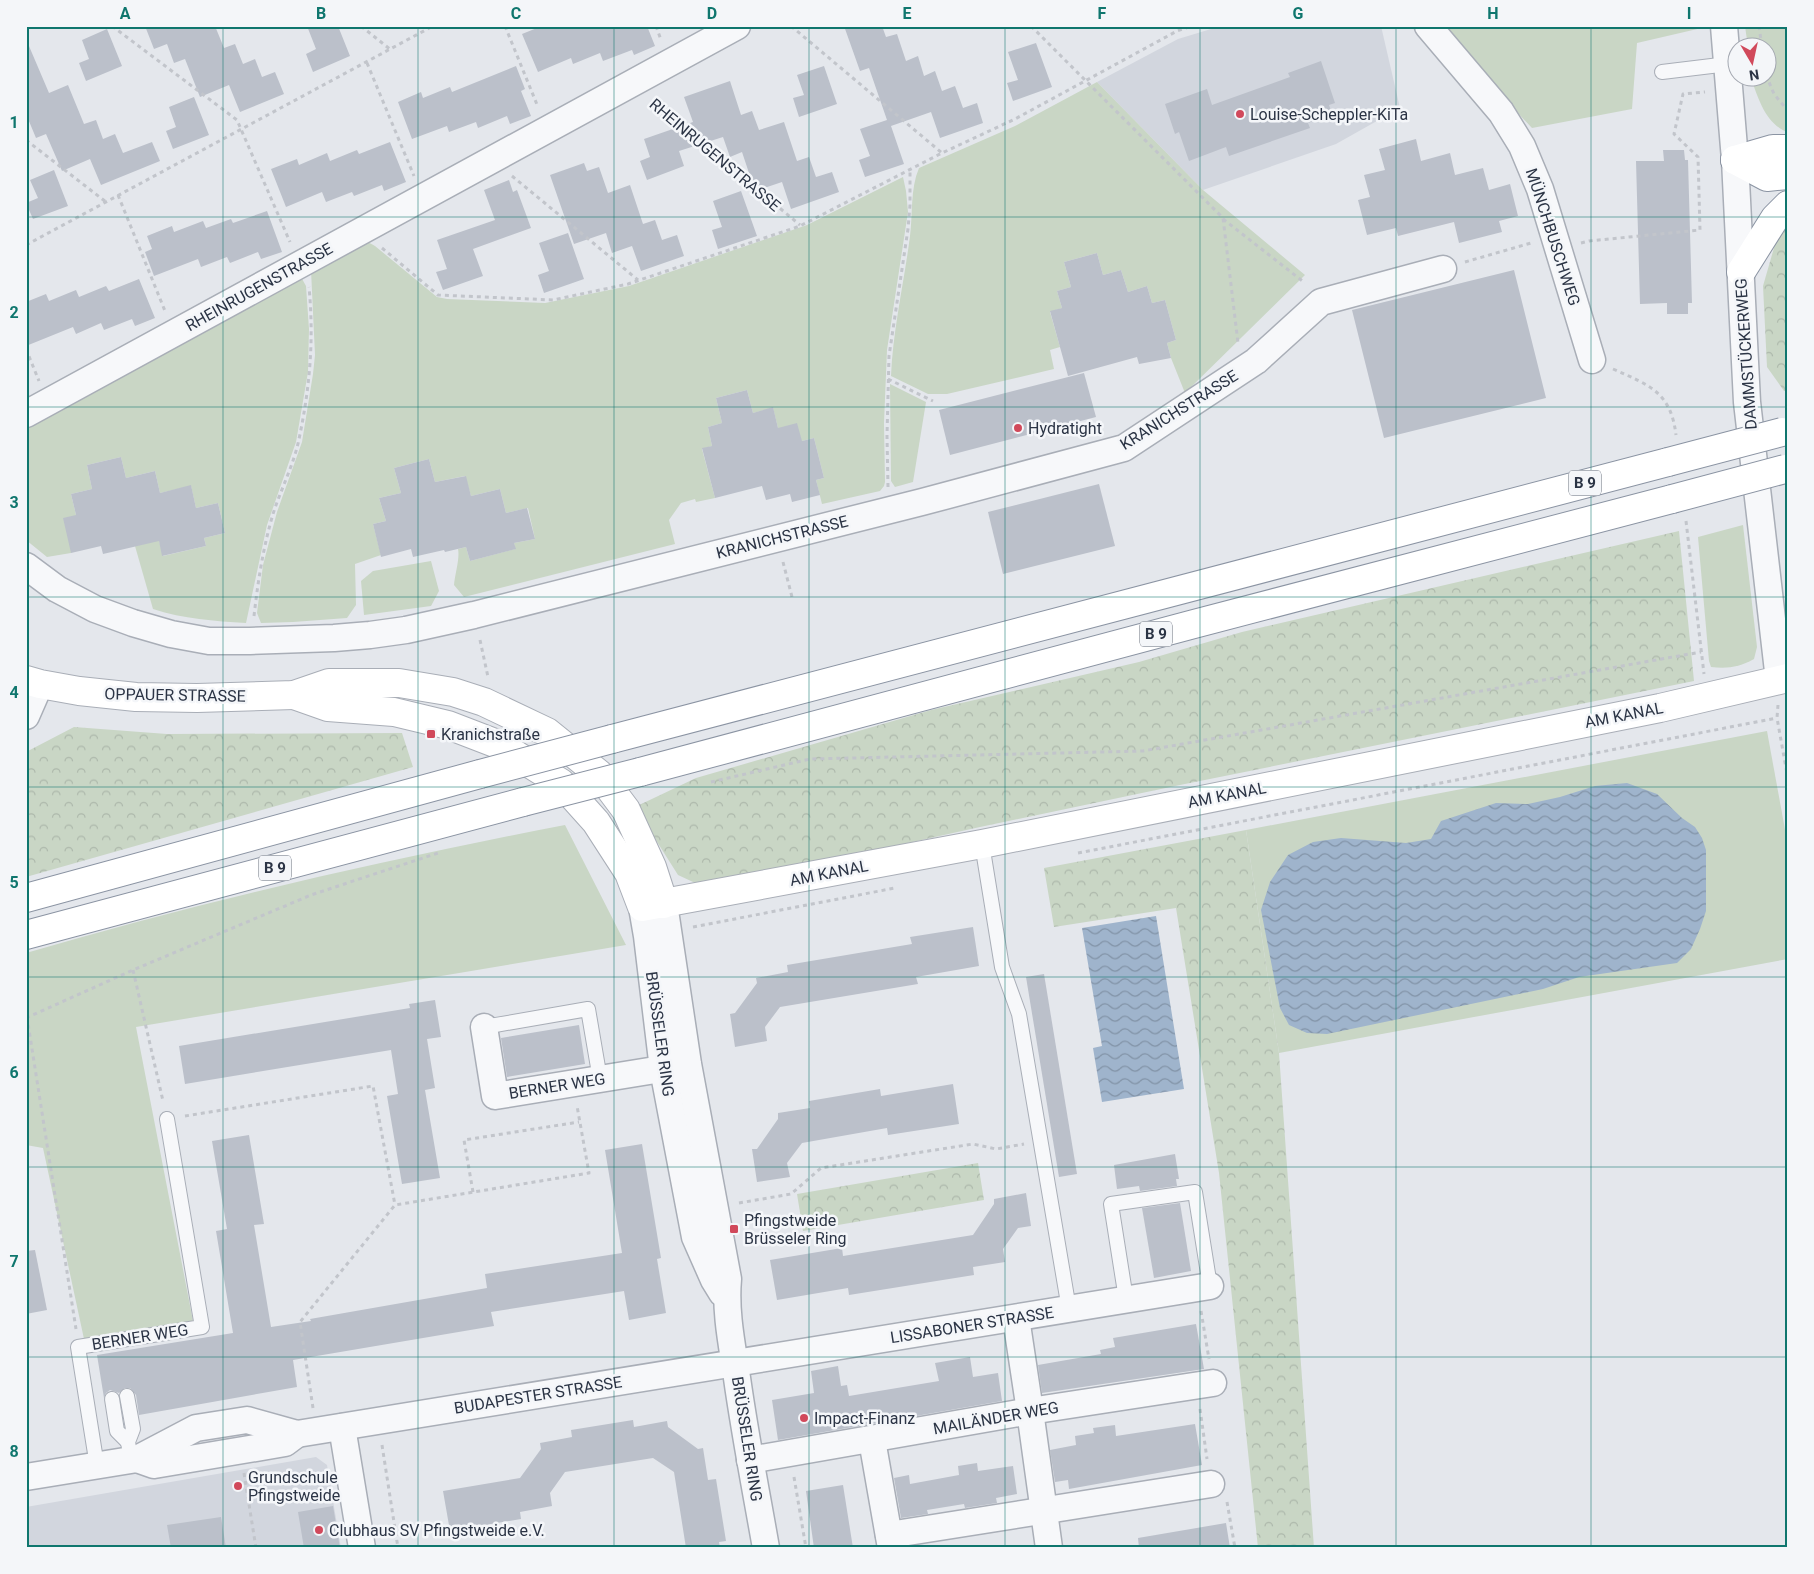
<svg xmlns="http://www.w3.org/2000/svg" width="1814" height="1574" font-family="Roboto,sans-serif">
	<defs>
		<pattern id="forest-crowns" width="20" height="18" patternUnits="userSpaceOnUse" patternTransform="scale(1.25)"><rect width="20" height="18" fill="#c9d6c5"/><path d="M2 6a3 3 0 1 1 6 0M12 15a3 3 0 1 1 6 0" fill="none" stroke="#adb8ab"/></pattern>
		<pattern id="water-waves" width="16" height="10" patternUnits="userSpaceOnUse" patternTransform="scale(1.25)"><rect width="16" height="10" fill="#9fb4cc"/><path d="M0 5q4-4 8 0t8 0" fill="none" stroke="#8293a7"/></pattern>
	</defs>
	<rect width="100%" height="100%" fill="#e4e7ec"/>
	<g fill="#d2d6de">
		<polygon points="1221,26 1381,26 1400,108 1336,144 1203,190 1097,82 1178,39"/>
		<polygon points="316,1457 327,1465 341,1548 26,1548 26,1507"/>
	</g>
	<g fill="#c9d6c5">
		<polygon points="1444,26 1706,26 1706,27 1637,43 1632,109 1532,128 1499,93"/>
		<path d="M1745 26H1788V132C1766 125 1758 98 1751 78H1766V48L1748 47Z"/>
		<path d="M1097 82 1203 190 1305 275 1185 393 1171 358 1167 343 1176 340 1165 300 1152 303 1147 286 1128 292 1121 270 1103 275 1097 253 1064 262 1071 287 1057 291 1062 308 1050 312 1060 347 1050 350 1054 369 947 394H928L891 376C893 329 904 283 910 236 913 214 910 189 919 168L1015 126Z"/>
		<path d="M903 177 906 191 908 212 887 350 884 423 885 482 884 486 880 491 822 504 816 480 824 478 814 438 802 441 778 428 773 408 753 413 747 390 716 398 722 423 708 427 712 446 702 449 715 498 696 502 695 499 681 503 669 520 675 544 464 597 454 585C455 574 460 558 458 549L466 547 470 561 515 549 514 543 535 539 528 508 506 513 500 489 471 496 465 476 435 482 429 459 394 468 401 493 379 498 386 521 373 524 381 555 355 564 356 605 347 618 293 622 261 623 257 613 263 565 277 512 302 442 313 374 315 355 311 270 366 241 375 246 437 297 447 299 545 303 629 286 807 225Z"/>
		<path d="M301 277 306 286 309 329 308 372 296 442 267 525 246 623C214 621 184 619 153 609L135 546 159 540 163 556 206 546 204 538 225 533 218 503 196 508 191 486 160 493 155 471 126 478 121 457 87 465 92 489 71 494 76 515 71 553 47 557 26 540V425Z"/>
		<polygon points="890,384 926,402 913,482 895,487 891,481"/>
		<path d="M1743 525 1757 647 1754 659C1739 667 1728 669 1711 667L1709 661 1698 537Z"/>
		<polygon points="431,561 439,591 431,606 364,615 361,581 373,571"/>
		<polygon points="1767,731 1788,846 1788,959 1279,1053 1246,830"/>
		<path d="M565 825 626 945 136 1027 193 1321 84 1339 43 1148 26 1145V953C203 901 384 860 565 825Z"/>
	</g>
	<g fill="url(#forest-crowns)">
		<polygon points="1788,219 1788,391 1784,391 1767,367 1763,286 1780,227"/>
		<polygon points="1679,531 1694,681 1180,785 980,827 706,888 678,875 635,807 696,778 931,710 1139,662 1242,632"/>
		<polygon points="74,727 167,734 402,733 413,767 26,877 26,752"/>
		<polygon points="1246,830 1279,1053 1314,1548 1258,1548 1219,1173 1176,908 1054,927 1044,868"/>
		<polygon points="978,1163 984,1200 803,1231 797,1194"/>
	</g>
	<g fill="url(#water-waves)">
		<polygon points="1627,783 1657,794 1682,818 1695,827 1702,838 1706,850 1706,911 1700,929 1691,949 1677,963 1579,977 1543,989 1327,1034 1307,1033 1289,1025 1280,1008 1261,910 1270,882 1288,855 1313,842 1341,838 1406,843 1431,839 1441,821 1496,803 1528,804 1560,797 1595,786"/>
		<polygon points="1156,916 1184,1089 1102,1102 1093,1048 1102,1046 1082,928"/>
	</g>
	<g fill="#bbc0ca">
		<polygon points="145,26 215,26 224,48 235,44 243,64 255,59 262,77 275,72 284,94 240,112 229,85 200,97 185,59 174,63 167,44 154,49"/>
		<polygon points="307,26 338,26 350,56 313,72 306,54 316,49"/>
		<polygon points="542,26 647,26 655,46 634,55 632,50 603,61 600,53 573,64 571,58 538,72 522,34"/>
		<polygon points="844,26 882,26 886,37 897,34 906,61 918,56 924,76 935,71 942,91 955,86 963,108 977,103 983,123 940,138 931,112 891,126 904,164 865,177 859,160 870,156 860,129 887,120 869,68 860,71"/>
		<polygon points="107,29 122,66 86,81 79,63 89,59 82,40"/>
		<polygon points="26,39 49,93 68,85 84,124 96,120 103,139 115,134 123,153 152,142 160,161 101,185 90,159 62,171 46,134 36,138 26,114"/>
		<polygon points="1036,43 1052,87 1013,101 1007,83 1018,80 1008,52"/>
		<polygon points="1321,61 1335,103 1329,105 1332,114 1308,123 1310,128 1229,156 1226,147 1189,161 1179,132 1175,134 1165,104 1207,89 1212,105 1290,77 1288,73"/>
		<polygon points="516,66 525,89 521,91 531,116 510,124 507,116 478,128 476,122 449,132 447,126 412,139 398,102 421,92 423,98 450,87 452,92"/>
		<polygon points="824,66 837,104 799,117 793,98 804,95 797,75"/>
		<polygon points="730,81 741,115 752,111 759,130 784,122 797,161 809,157 816,177 832,172 839,192 791,209 782,182 755,191 742,152 730,157 723,137 679,151 684,166 647,180 640,161 650,157 644,139 693,122 684,97"/>
		<polygon points="194,97 209,135 173,149 166,131 176,127 169,107"/>
		<polygon points="1416,139 1421,161 1450,153 1455,175 1483,168 1489,190 1510,184 1518,216 1499,221 1502,232 1459,243 1454,222 1398,236 1396,228 1367,235 1358,200 1370,197 1364,175 1385,170 1379,149"/>
		<polygon points="390,142 406,182 384,191 382,185 354,196 352,192 326,202 322,192 286,207 271,169 297,159 299,165 327,153 330,161 357,150 359,154"/>
		<polygon points="1663,150 1684,150 1685,160 1688,160 1692,303 1688,303 1688,314 1667,314 1667,303 1640,304 1636,161 1664,161"/>
		<polygon points="584,163 587,171 599,167 608,193 630,185 643,224 655,220 662,240 677,235 684,256 641,271 632,246 612,253 606,233 574,244 550,175"/>
		<polygon points="54,170 68,206 33,219 26,203 38,198 30,180"/>
		<polygon points="509,180 513,192 517,190 531,228 473,249 483,276 443,290 436,272 447,269 437,240 495,220 484,190"/>
		<polygon points="741,191 757,236 718,249 712,230 722,227 713,201"/>
		<polygon points="267,211 282,252 261,259 258,252 230,263 227,257 201,267 198,259 154,276 145,252 152,249 147,236 172,226 174,232 203,221 206,228 231,219 233,223"/>
		<polygon points="568,233 584,279 544,293 538,275 549,271 539,243"/>
		<polygon points="1097,253 1103,275 1121,270 1128,292 1147,286 1152,303 1165,300 1176,340 1167,343 1171,358 1139,364 1137,357 1068,376 1050,311 1062,308 1057,291 1071,287 1064,262"/>
		<polygon points="1514,270 1546,398 1384,438 1352,310"/>
		<polygon points="139,279 155,318 135,326 132,319 104,330 101,323 76,334 73,327 26,346 26,302 46,294 49,301 76,290 79,297 106,286 109,291"/>
		<polygon points="1084,373 1096,417 950,455 939,410"/>
		<polygon points="747,390 753,413 773,407 778,428 797,423 802,441 814,438 824,478 816,480 820,495 792,502 790,494 766,500 762,486 715,498 702,448 712,446 708,427 722,423 716,398"/>
		<polygon points="121,457 126,478 155,471 160,493 191,485 196,508 218,503 225,533 204,538 206,546 162,556 159,541 103,554 101,546 71,553 63,518 76,515 71,494 92,489 87,465"/>
		<polygon points="429,459 435,482 466,476 471,496 500,489 506,513 527,508 535,539 514,543 516,549 470,561 466,547 445,552 444,550 413,557 411,549 381,557 373,524 386,521 379,498 401,493 394,468"/>
		<polygon points="1099,484 1115,546 1003,574 988,512"/>
		<polygon points="973,927 979,966 916,977 918,984 780,1007 765,1027 767,1041 735,1047 730,1014 735,1013 757,983 756,978 788,972 787,965 912,944 910,937"/>
		<polygon points="1044,974 1077,1174 1059,1177 1026,977"/>
		<polygon points="435,1000 441,1037 427,1039 435,1088 425,1090 440,1178 402,1184 387,1096 398,1094 391,1050 185,1084 179,1046 410,1008 409,1004"/>
		<polygon points="579,1025 585,1064 507,1077 501,1038"/>
		<polygon points="953,1084 959,1124 888,1135 887,1128 802,1143 787,1163 790,1177 757,1182 752,1149 757,1149 778,1119 778,1113 810,1108 809,1101 880,1089 881,1096"/>
		<polygon points="249,1135 264,1224 254,1225 271,1327 311,1321 310,1319 487,1288 485,1274 622,1253 605,1150 642,1144 661,1258 657,1259 666,1313 629,1320 624,1291 491,1312 494,1326 293,1360 297,1387 139,1415 136,1395 130,1388 125,1388 119,1393 110,1390 106,1393 104,1398 97,1355 233,1333 216,1231 227,1229 212,1141"/>
		<polygon points="1175,1154 1179,1179 1176,1179 1177,1186 1140,1191 1139,1186 1117,1189 1114,1165"/>
		<polygon points="1026,1193 1031,1226 1018,1228 1003,1249 1005,1262 973,1267 974,1275 849,1295 848,1288 777,1300 770,1260 842,1248 843,1256 973,1235 994,1204 994,1199"/>
		<polygon points="1180,1203 1191,1271 1154,1278 1142,1208"/>
		<polygon points="35,1250 47,1310 26,1314 26,1251"/>
		<polygon points="1196,1324 1204,1369 1042,1393 1038,1365 1101,1354 1100,1350 1115,1347 1113,1338"/>
		<polygon points="970,1357 973,1377 998,1373 1002,1401 778,1440 772,1400 814,1393 811,1371 838,1366 841,1386 847,1385 849,1396 939,1381 935,1363"/>
		<polygon points="633,1420 634,1427 667,1421 668,1427 698,1449 703,1448 708,1480 716,1479 726,1541 719,1542 720,1548 686,1548 674,1472 653,1458 565,1472 550,1493 552,1506 520,1512 521,1519 450,1531 443,1491 520,1478 541,1449 540,1443 572,1437 571,1430"/>
		<polygon points="1195,1424 1202,1465 1069,1489 1068,1480 1055,1482 1050,1450 1076,1445 1075,1436 1094,1433 1093,1428 1115,1425 1116,1436"/>
		<polygon points="977,1463 978,1471 1013,1466 1017,1494 996,1498 997,1503 965,1508 964,1504 927,1510 928,1514 901,1518 894,1478 909,1475 910,1484 959,1475 958,1466"/>
		<polygon points="843,1485 853,1548 814,1548 806,1491"/>
		<polygon points="333,1506 340,1548 304,1548 298,1512"/>
		<polygon points="221,1517 226,1548 171,1548 167,1525"/>
		<polygon points="1226,1523 1230,1548 1139,1548 1138,1538"/>
	</g>
	<g fill="none" stroke-linecap="round" stroke-linejoin="round">
		<g stroke="#a9aeb7" stroke-width="16">
			<g id="lane">
				<polyline points="1662,72 1728,64"/>
				<polyline points="982,844 1002,967 1019,1014 1069,1309"/>
				<polyline points="484,1027 588,1009 600,1079"/>
				<polyline points="1126,1299 1111,1204 1195,1192 1210,1286"/>
				<polyline points="127,1396 133,1429 128,1442 131,1460"/>
				<polyline points="112,1399 117,1431 128,1442"/>
				<polyline points="97,1466 78,1347 202,1327 167,1119"/>
			</g>
		</g>
		<g stroke="#a9aeb7" stroke-width="29">
			<g id="street">
				<polyline points="1428,26 1501,112 1522,146 1540,189 1592,360"/>
				<polyline points="1724,26 1735,160 1747,402 1779,680"/>
				<polyline points="26,414 737,26"/>
				<polyline points="26,566 57,589 95,609 133,623 171,634 209,641 250,641 334,638 370,635 406,630 474,615 922,502 1124,448 1256,361 1321,302 1443,269"/>
				<polyline points="26,716 40,684"/>
				<path d="M664 904 688 1064 728 1279C725 1312 732 1345 737 1378 745 1435 756 1491 766 1548"/>
				<polyline points="642,907 647,936 663,1069 695,1237 714,1280 722,1293"/>
				<polyline points="484,1027 495,1096 680,1066"/>
				<polyline points="1016,1318 1030,1411 1049,1548"/>
				<polyline points="342,1427 362,1548"/>
				<polyline points="872,1440 891,1548"/>
				<polyline points="137,1459 154,1465 285,1443 297,1434"/>
				<polyline points="750,1460 1030,1411 1213,1383"/>
				<polyline points="26,1477 137,1459 196,1428 247,1420 297,1434 1210,1286"/>
				<polyline points="889,1535 1211,1484"/>
			</g>
		</g>
		<g stroke="#a9aeb7" stroke-width="30">
			<g id="secondary">
				<polyline points="26,680 40,684 79,691 136,697 197,698 294,695 329,683 399,683 453,692 484,702 547,732 599,774 626,810 652,867 664,904"/>
				<polyline points="294,695 328,707 394,712 448,725 500,745 561,783 596,822 629,873 642,907 982,844 1660,708 1788,678"/>
			</g>
		</g>
		<g stroke="#8b94a3" stroke-width="30">
			<g id="highway">
				<polyline points="1735,160 1767,177 1788,175"/>
				<polyline points="1735,160 1773,149 1788,149"/>
				<polyline points="1741,272 1775,218 1788,205"/>
				<polyline points="612,739 1668,462"/>
				<polyline points="640,772 1194,624 1672,499"/>
				<polyline points="26,898 480,774"/>
				<polyline points="26,935 523,802"/>
			</g>
		</g>
		<g stroke="#c2c5cb" stroke-width="3" stroke-dasharray="4 4" stroke-linecap="butt">
			<polyline points="112,26 237,120 290,242"/>
			<polyline points="361,26 391,50"/>
			<polyline points="505,26 538,107"/>
			<polyline points="656,26 661,40"/>
			<polyline points="791,26 942,153"/>
			<polyline points="1031,26 1223,218 1238,343"/>
			<polyline points="1759,26 1762,48"/>
			<polyline points="367,63 414,176"/>
			<polyline points="1766,75 1774,94 1788,111"/>
			<polyline points="651,101 800,225"/>
			<polyline points="26,140 106,202"/>
			<polyline points="512,176 638,280"/>
			<polyline points="118,195 165,311"/>
			<polyline points="1223,219 1305,283"/>
			<polyline points="1581,243 1589,241 1700,230 1698,157 1674,134 1683,94 1705,92"/>
			<polyline points="26,245 433,26"/>
			<polyline points="382,248 438,295 553,300 628,284 800,226 942,153 1015,119 1177,31 1192,26"/>
			<polyline points="1465,262 1531,243"/>
			<polyline points="26,349 39,381"/>
			<path d="M1613 369C1649 385 1671 392 1676 435"/>
			<polyline points="888,379 933,401"/>
			<polyline points="888,487 887,436 889,356 908,229 910,205 910,170"/>
			<polyline points="1686,521 1704,674"/>
			<polyline points="783,562 792,597"/>
			<path d="M254 616C258 581 263 548 273 514 281 489 294 464 299 439 310 387 314 339 309 287"/>
			<polyline points="480,640 488,677"/>
			<polyline points="1778,705 1777,718 1788,779"/>
			<polyline points="711,782 810,759 1143,751 1701,652"/>
			<polyline points="1078,853 1777,718"/>
			<polyline points="693,927 895,888"/>
			<polyline points="133,970 163,1101"/>
			<polyline points="27,1017 76,1329"/>
			<polyline points="26,1018 133,970 311,895 438,853"/>
			<polyline points="185,1116 373,1086 395,1205"/>
			<polyline points="473,1192 464,1140 579,1122"/>
			<polyline points="739,1203 791,1194 821,1168 973,1144 996,1149 1024,1144"/>
			<polyline points="1201,1311 1209,1359"/>
			<polyline points="313,1408 300,1322 395,1205 589,1173 577,1106"/>
			<polyline points="1200,1409 1207,1459"/>
			<polyline points="382,1445 398,1548"/>
			<polyline points="244,1473 256,1548"/>
			<polyline points="794,1477 806,1548"/>
			<polyline points="1227,1502 1235,1548"/>
		</g>
		<use href="#lane" stroke="#f7f8fa" stroke-width="14"/>
		<use href="#street" stroke="#f7f8fa" stroke-width="26"/>
		<use href="#secondary" stroke="#fff" stroke-width="28"/>
		<use href="#highway" stroke="#fff" stroke-width="28"/>
		<g stroke="#8b94a3" stroke-width="30" stroke-linecap="butt">
			<g id="highway-bridge">
				<polyline points="1668,462 1782,432"/>
				<polyline points="1672,499 1785,469"/>
				<polyline points="480,774 612,739"/>
				<polyline points="523,802 640,772"/>
			</g>
		</g>
		<use href="#highway-bridge" stroke="#fff" stroke-width="28"/>
	</g>
	<path fill="none" stroke="#0f766e" stroke-width="1" stroke-opacity="0.55" d="M223 26V1548M418 26V1548M614 26V1548M809 26V1548M1005 26V1548M1200 26V1548M1396 26V1548M1591 26V1548M26 217H1788M26 407H1788M26 597H1788M26 787H1788M26 977H1788M26 1167H1788M26 1357H1788"/>
	<g fill="#d1495b" stroke="#f4f6f9" stroke-width="2">
		<circle cx="1240" cy="114" r="5"/>
		<circle cx="1018" cy="428" r="5"/>
		<rect x="426" y="729" width="10" height="10" rx="2.5"/>
		<rect x="729" y="1224" width="10" height="10" rx="2.5"/>
		<circle cx="804" cy="1418" r="5"/>
		<circle cx="238" cy="1486" r="5"/>
		<circle cx="319" cy="1530" r="5"/>
	</g>
	<g text-anchor="middle" dominant-baseline="central" stroke-width="5" stroke-linejoin="round" paint-order="stroke">
		<g fill="#f4f6f9" stroke="#676e7b" stroke-width="1">
			<rect x="1569" y="470.5" width="32" height="25" rx="4"/>
			<rect x="1140" y="621.5" width="32" height="25" rx="4"/>
			<rect x="259" y="855.5" width="32" height="25" rx="4"/>
		</g>
		<g font-size="15" font-weight="bold" fill="#2b3445">
			<text x="1585" y="483">B 9</text>
			<text x="1156" y="634">B 9</text>
			<text x="275" y="868">B 9</text>
		</g>
		<g font-size="16" fill="#2b3445" stroke="#f4f6f9" text-anchor="start">
			<text x="1250" y="114">Louise-Scheppler-KiTa</text>
			<text x="1028" y="428">Hydratight</text>
			<text x="441" y="734">Kranichstraße</text>
			<text x="744" y="1220">Pfingstweide<tspan x="744" dy="18">Brüsseler Ring</tspan></text>
			<text x="814" y="1418">Impact-Finanz</text>
			<text x="248" y="1477">Grundschule<tspan x="248" dy="18">Pfingstweide</tspan></text>
			<text x="329" y="1530">Clubhaus SV Pfingstweide e.V.</text>
		</g>
		<g font-size="16" fill="#2b3445" stroke="#f4f6f9">
			<text transform="translate(715 155) rotate(40)">RHEINRUGENSTRASSE</text>
			<text transform="translate(1553 237) rotate(72)">MÜNCHBUSCHWEG</text>
			<text transform="translate(259 287) rotate(-29)">RHEINRUGENSTRASSE</text>
			<text transform="translate(1746 354) rotate(-94)">DAMMSTÜCKERWEG</text>
			<text transform="translate(1179 410) rotate(-32)">KRANICHSTRASSE</text>
			<text transform="translate(782 537) rotate(-14)">KRANICHSTRASSE</text>
			<text transform="translate(175 695) rotate(1)">OPPAUER STRASSE</text>
			<text transform="translate(1624 715) rotate(-11)">AM KANAL</text>
			<text transform="translate(1227 795) rotate(-11)">AM KANAL</text>
			<text transform="translate(829 873) rotate(-11)">AM KANAL</text>
			<text transform="translate(660 1034) rotate(82)">BRÜSSELER RING</text>
			<text transform="translate(557 1086) rotate(-9)">BERNER WEG</text>
			<text transform="translate(972 1325) rotate(-9)">LISSABONER STRASSE</text>
			<text transform="translate(140 1337) rotate(-9)">BERNER WEG</text>
			<text transform="translate(538 1395) rotate(-9)">BUDAPESTER STRASSE</text>
			<text transform="translate(996 1418) rotate(-10)">MAILÄNDER WEG</text>
			<text transform="translate(747 1439) rotate(81)">BRÜSSELER RING</text>
		</g>
	</g>
	<rect width="1814" height="1574" fill="none" stroke="#f4f6f9" stroke-width="55"/>
	<g transform="translate(1752 62) rotate(171)"><circle r="24" fill="#f4f6f9" stroke="#a4a8b1"/>
	<path d="M0-4L9 19L0 12L-9 19Z" fill="#d1495b"/>
	<text y="-8" font-size="14" font-weight="bold" text-anchor="middle" fill="#2b3445">N</text>
	</g>
	<rect x="28" y="28" width="1758" height="1518" fill="none" stroke="#0f766e" stroke-width="2"/>
	<g font-size="16" text-anchor="middle" font-weight="bold" fill="#0f766e">
		<text x="125" y="19">A</text>
		<text x="321" y="19">B</text>
		<text x="516" y="19">C</text>
		<text x="712" y="19">D</text>
		<text x="907" y="19">E</text>
		<text x="1102" y="19">F</text>
		<text x="1298" y="19">G</text>
		<text x="1493" y="19">H</text>
		<text x="1689" y="19">I</text>
		<text x="14" y="128">1</text>
		<text x="14" y="318">2</text>
		<text x="14" y="508">3</text>
		<text x="14" y="698">4</text>
		<text x="14" y="888">5</text>
		<text x="14" y="1078">6</text>
		<text x="14" y="1267">7</text>
		<text x="14" y="1457">8</text>
	</g>
</svg>
